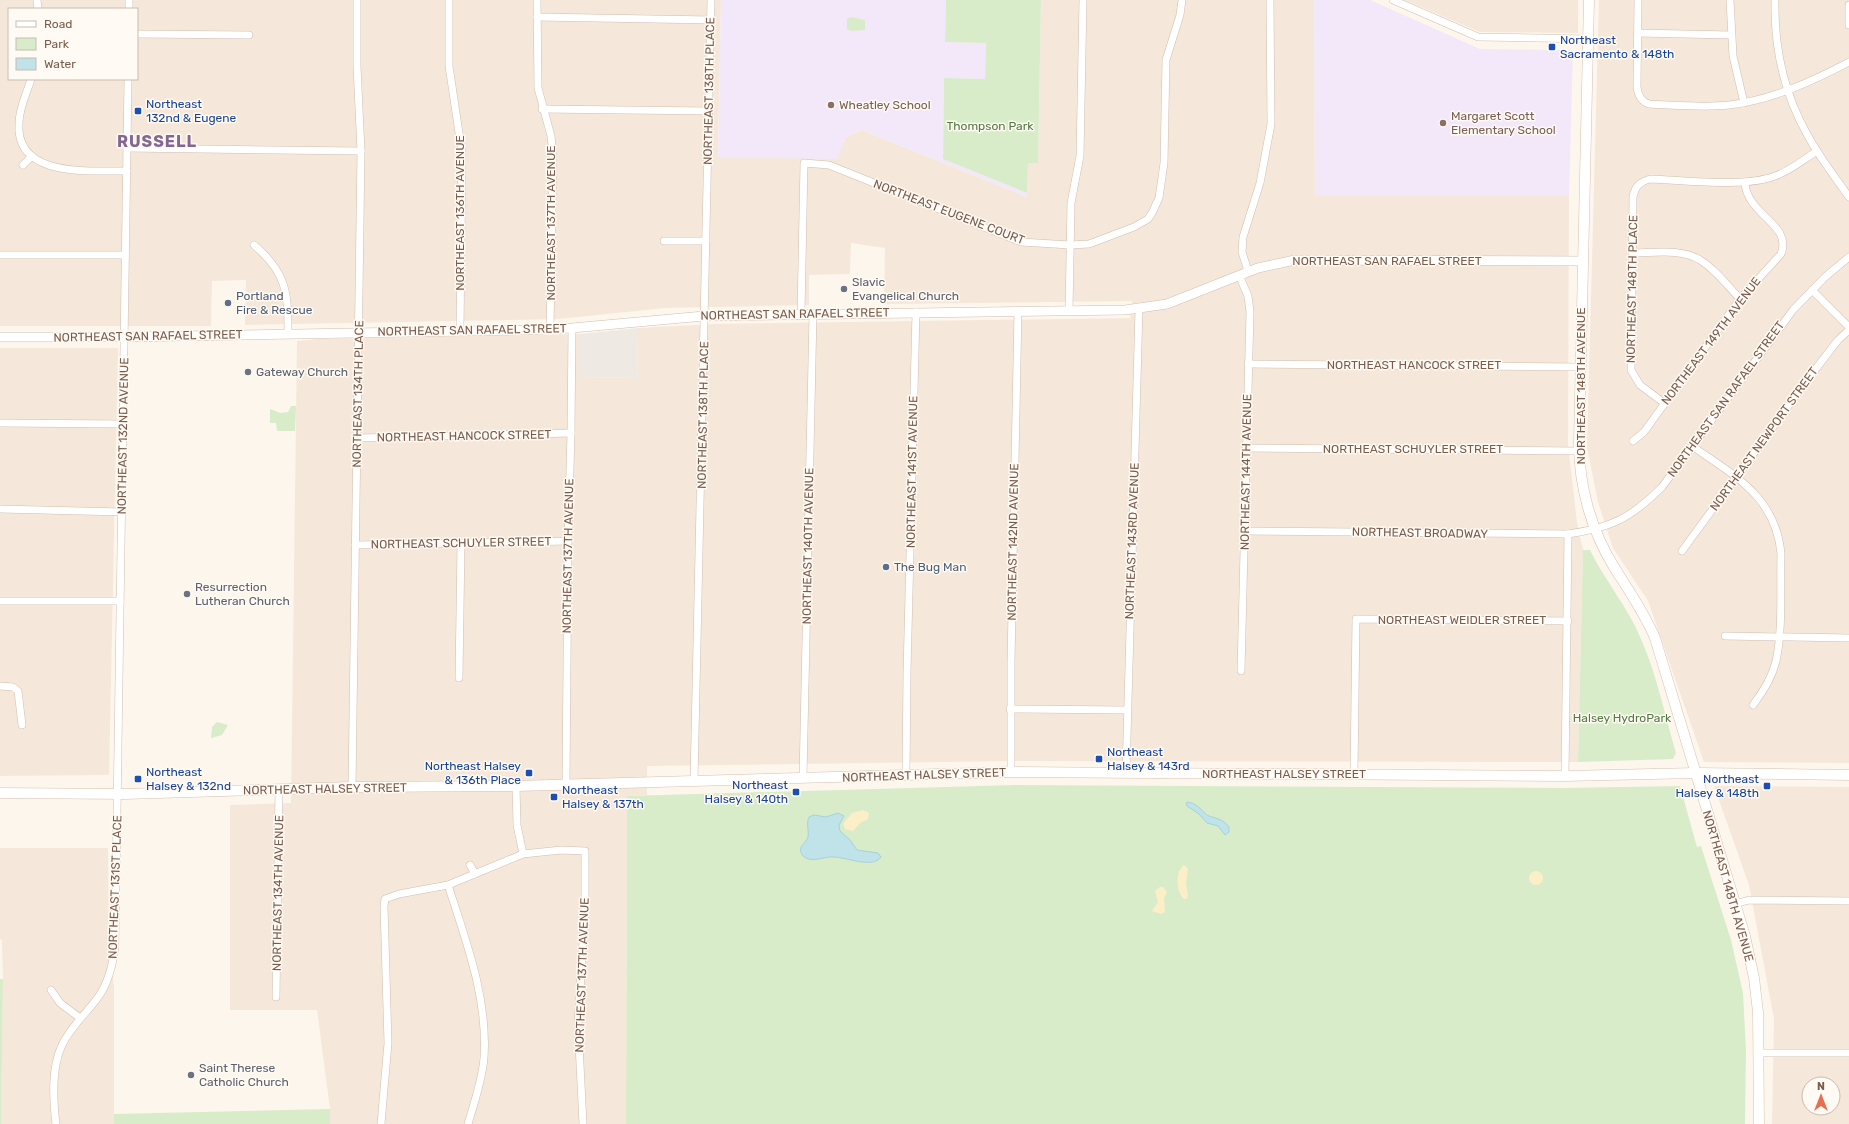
<svg xmlns="http://www.w3.org/2000/svg" width="1849" height="1124" font-family="Rubik,sans-serif">
	<rect width="100%" height="100%" fill="#fdf6ec"/>
	<g fill="#f5e8da" fill-rule="evenodd">
		<path d="M0 0H721L718 157 846 137 862 130 1027 197 1028 163H1038L1041 0H1314L1315 196H1569L1568 443 1577 523 1583 550 1578 762 1017 761 647 766V795L627 796 626 1124H330V1109L317 1010H230V805L291 803 297 341 319 339 580 334V378L635 377 637 381 638 328 714 324 1130 318 1132 301 884 304 885 248 851 243 850 274 809 275V305L665 308 559 319 245 325 246 280 212 281 211 326H0ZM9 9H137V79H9Z"/>
		<polygon points="1404,0 1578,0 1578,33 1480,32"/>
		<polygon points="1599,0 1849,0 1849,763 1704,762 1648,601 1613,548 1598,502 1587,447"/>
		<polygon points="0,348 118,348 109,775 0,776"/>
		<path d="M1714 786 1849 787V1124H1772L1774 1019 1749 885ZM1809 1084H1833V1108H1809Z"/>
		<polygon points="0,848 108,848 109,941 114,987 114,1124 1,1124 3,979 2,940 0,939"/>
	</g>
	<polygon fill="#efe9e4" points="638,328 637,381 635,381 635,377 579,378 580,334"/>
	<g fill="#f3e8fa">
		<polygon points="721,0 946,0 945,42 986,43 985,79 944,78 943,159 1027,193 1027,197 862,130 846,137 837,159 718,157"/>
		<polygon points="1314,0 1370,0 1480,49 1573,50 1569,196 1315,196"/>
	</g>
	<g fill="#d8ecc9">
		<polygon points="946,0 1041,0 1038,163 1028,163 1027,193 943,159 944,78 985,79 986,43 945,42"/>
		<polygon points="851,17 865,20 865,30 851,31 847,29 847,19"/>
		<polygon points="291,406 296,406 295,431 277,431 276,423 270,423 270,409 280,413 288,412"/>
		<path d="M1583 550H1590C1605 581 1628 607 1641 639 1657 675 1665 716 1676 753L1673 759 1578 762Z"/>
		<polygon points="217,722 228,725 222,735 211,738 212,727"/>
		<polygon points="1015,785 1564,788 1680,786 1697,847 1701,846 1731,940 1743,993 1746,1050 1745,1124 626,1124 627,796"/>
		<polygon points="0,979 3,979 1,1124 0,1124"/>
		<polygon points="330,1109 330,1124 114,1124 114,1114"/>
	</g>
	<g fill="#fcefc7">
		<polygon points="863,810 869,813 868,819 860,823 853,831 845,829 843,824 852,813"/>
		<path d="M1184 865 1188 869 1186 883 1188 896 1186 899H1184C1176 892 1175 871 1184 865Z"/>
		<circle cx="1536" cy="878" r="7"/>
		<polygon points="1160,887 1163,887 1167,892 1164,898 1165,912 1161,914 1152,911 1158,902 1155,891"/>
	</g>
	<g fill="#bfe3e8" stroke="#a5d3da">
		<path d="M1188 802C1201 805 1202 813 1209 816 1218 819 1223 819 1229 827V832L1225 835 1218 826 1207 823 1199 814 1187 806 1186 803Z"/>
		<path d="M838 813 844 816 839 825 840 831 850 840 857 850 878 853 881 857C873 869 845 857 834 857 823 856 812 864 803 856 796 846 806 844 808 837 809 830 806 823 809 817L814 815 826 817Z"/>
	</g>
	<g fill="none" stroke-linecap="round" stroke-linejoin="round">
		<g stroke="#d1beb0" stroke-width="8">
			<g id="minor">
				<polyline points="37,0 38,9"/>
				<polyline points="449,0 449,66 462,153 460,331"/>
				<polyline points="537,0 538,88 551,136 553,155 550,329"/>
				<polyline points="1393,0 1478,37 1588,39"/>
				<path d="M1638 0 1637 87C1638 96 1641 101 1649 104 1675 105 1703 108 1729 105 1771 100 1811 82 1849 62"/>
				<polyline points="1730,0 1733,56 1744,103"/>
				<path d="M1775 0C1774 48 1784 94 1808 136 1820 158 1835 177 1849 197"/>
				<polyline points="1849,5 1849,25"/>
				<polyline points="129,9 129,0"/>
				<polyline points="537,17 711,20"/>
				<polyline points="1638,33 1730,35"/>
				<polyline points="137,34 249,35"/>
				<path d="M31 79C27 93 19 108 19 123 15 179 91 170 127 171"/>
				<polyline points="542,109 709,111"/>
				<polyline points="127,148 361,151"/>
				<polyline points="23,165 32,156"/>
				<polyline points="664,241 706,241"/>
				<path d="M254 245C287 273 288 293 288 334"/>
				<path d="M1632 253C1653 253 1682 248 1700 260 1715 269 1728 286 1740 299"/>
				<polyline points="0,255 125,255"/>
				<polyline points="1248,271 1242,252 1243,237 1260,183 1271,124 1270,0"/>
				<polyline points="1239,275 1248,296 1250,312 1241,671"/>
				<polyline points="1812,290 1849,327"/>
				<polyline points="1069,311 1071,203 1080,156 1083,0"/>
				<polyline points="801,314 804,163 829,165 1021,242 1070,245 1089,244 1134,227 1148,219 1152,213 1159,198 1164,163 1166,60 1180,15 1182,0"/>
				<polyline points="1248,364 1580,367"/>
				<path d="M1664 403 1640 385 1631 370 1633 197C1635 186 1640 182 1650 179 1685 180 1744 188 1775 176 1790 171 1803 160 1817 151"/>
				<polyline points="0,423 123,424"/>
				<polyline points="357,438 571,433"/>
				<path d="M1633 441 1644 432 1740 299 1781 254C1793 224 1746 215 1745 182"/>
				<path d="M1692 446C1735 476 1776 497 1781 554 1780 587 1783 630 1776 661 1772 678 1763 692 1753 705"/>
				<polyline points="1247,448 1579,451"/>
				<polyline points="0,509 122,512"/>
				<path d="M1245 531 1568 534C1611 528 1631 518 1662 487L1793 310 1825 277 1849 257"/>
				<polyline points="355,545 568,541"/>
				<polyline points="1682,551 1808,379 1838,340 1849,330"/>
				<polyline points="0,601 120,601"/>
				<polyline points="1725,636 1849,638"/>
				<polyline points="459,678 461,543"/>
				<polyline points="0,686 13,687 18,691 22,725"/>
				<polyline points="1010,709 1127,710"/>
				<polyline points="1011,772 1011,662 1018,311"/>
				<polyline points="1126,773 1139,309"/>
				<polyline points="1354,774 1356,619 1568,621"/>
				<polyline points="906,775 907,673 916,312"/>
				<polyline points="1565,776 1568,534"/>
				<polyline points="803,778 813,314"/>
				<polyline points="694,781 711,0"/>
				<polyline points="566,785 568,541 571,433 572,328"/>
				<polyline points="516,786 517,825 523,854"/>
				<polyline points="352,787 361,151 357,66 357,0"/>
				<polyline points="470,865 475,874"/>
				<path d="M448 885C466 941 488 998 484 1058 482 1081 474 1103 468 1124"/>
				<polyline points="1735,904 1749,900 1849,901"/>
				<polyline points="51,990 60,1003 80,1018"/>
				<polyline points="276,997 279,789"/>
				<polyline points="1760,1053 1849,1053"/>
				<path d="M56 1124C53 1099 51 1068 62 1045 71 1026 87 1013 99 996 109 981 113 964 115 946L128 79"/>
				<polyline points="381,1124 388,1043 384,906 385,899 399,894 448,885 523,854 561,850 585,851 585,908 578,1024 583,1124"/>
			</g>
		</g>
		<g stroke="#d1beb0" stroke-width="10">
			<polyline id="tertiary" points="0,337 124,337 522,330 572,328 704,316 1125,310 1167,304 1258,268 1295,260 1582,261"/>
		</g>
		<g stroke="#d6c0b0" stroke-width="11">
			<g id="secondary">
				<path d="M1589 0 1579 443C1579 486 1591 530 1614 567 1629 591 1644 612 1655 638L1745 936 1754 978 1758 1012 1759 1124"/>
				<polyline points="0,793 125,794 352,787 516,786 1011,772 1565,776 1696,773 1849,775"/>
			</g>
		</g>
		<use href="#minor" stroke="#fff" stroke-width="7"/>
		<use href="#tertiary" stroke="#fff" stroke-width="9"/>
		<use href="#secondary" stroke="#fff" stroke-width="10"/>
	</g>
	<g fill="#1a4fb4" stroke="#fffaf3" stroke-width="1.5">
		<rect x="1548" y="43" width="8" height="8" rx="2"/>
		<rect x="134" y="107" width="8" height="8" rx="2"/>
		<rect x="1095" y="755" width="8" height="8" rx="2"/>
		<rect x="525" y="769" width="8" height="8" rx="2"/>
		<rect x="134" y="775" width="8" height="8" rx="2"/>
		<rect x="1763" y="782" width="8" height="8" rx="2"/>
		<rect x="792" y="788" width="8" height="8" rx="2"/>
		<rect x="550" y="793" width="8" height="8" rx="2"/>
	</g>
	<g fill="#8d6e63" stroke="#fffaf3" stroke-width="1.5">
		<circle cx="831" cy="105" r="4"/>
		<circle cx="1443" cy="123" r="4"/>
	</g>
	<g fill="#6b7280" stroke="#fffaf3" stroke-width="1.5">
		<circle cx="844" cy="289" r="4"/>
		<circle cx="248" cy="372" r="4"/>
		<circle cx="187" cy="594" r="4"/>
		<circle cx="191" cy="1075" r="4"/>
	</g>
	<g fill="#5c6f8a" stroke="#fffaf3" stroke-width="1.5">
		<circle cx="228" cy="303" r="4"/>
		<circle cx="886" cy="567" r="4"/>
	</g>
	<g text-anchor="middle" dominant-baseline="central" stroke-width="3" stroke-linejoin="round" paint-order="stroke">
		<g font-size="12" fill="#164399" stroke="#fffaf3" text-anchor="start">
			<text x="1560" y="40">Northeast<tspan x="1560" dy="14">Sacramento &amp; 148th</tspan></text>
			<text x="146" y="104">Northeast<tspan x="146" dy="14">132nd &amp; Eugene</tspan></text>
			<text x="1107" y="752">Northeast<tspan x="1107" dy="14">Halsey &amp; 143rd</tspan></text>
			<text x="521" y="766" text-anchor="end">Northeast Halsey<tspan x="521" dy="14">&amp; 136th Place</tspan></text>
			<text x="146" y="772">Northeast<tspan x="146" dy="14">Halsey &amp; 132nd</tspan></text>
			<text x="1759" y="779" text-anchor="end">Northeast<tspan x="1759" dy="14">Halsey &amp; 148th</tspan></text>
			<text x="788" y="785" text-anchor="end">Northeast<tspan x="788" dy="14">Halsey &amp; 140th</tspan></text>
			<text x="562" y="790">Northeast<tspan x="562" dy="14">Halsey &amp; 137th</tspan></text>
		</g>
		<g font-size="12" fill="#7a5c4d" stroke="#fffaf3">
			<text transform="translate(709 91) rotate(-89)">NORTHEAST 138TH PLACE</text>
			<text transform="translate(949 212) rotate(21)">NORTHEAST EUGENE COURT</text>
			<text transform="translate(460 213) rotate(-90)">NORTHEAST 136TH AVENUE</text>
			<text transform="translate(551 223) rotate(-90)">NORTHEAST 137TH AVENUE</text>
			<text x="1387" y="261">NORTHEAST SAN RAFAEL STREET</text>
			<text transform="translate(1632 289) rotate(-89)">NORTHEAST 148TH PLACE</text>
			<text transform="translate(795 314) rotate(-1)">NORTHEAST SAN RAFAEL STREET</text>
			<text transform="translate(472 330) rotate(-1)">NORTHEAST SAN RAFAEL STREET</text>
			<text transform="translate(148 336) rotate(-1)">NORTHEAST SAN RAFAEL STREET</text>
			<text transform="translate(1711 341) rotate(-53)">NORTHEAST 149TH AVENUE</text>
			<text x="1414" y="365">NORTHEAST HANCOCK STREET</text>
			<text transform="translate(1581 386) rotate(-90)">NORTHEAST 148TH AVENUE</text>
			<text transform="translate(358 394) rotate(-89)">NORTHEAST 134TH PLACE</text>
			<text transform="translate(1726 399) rotate(-54)">NORTHEAST SAN RAFAEL STREET</text>
			<text transform="translate(703 415) rotate(-89)">NORTHEAST 138TH PLACE</text>
			<text transform="translate(123 436) rotate(-89)">NORTHEAST 132ND AVENUE</text>
			<text transform="translate(464 436) rotate(-1)">NORTHEAST HANCOCK STREET</text>
			<text transform="translate(1764 439) rotate(-54)">NORTHEAST NEWPORT STREET</text>
			<text x="1413" y="449">NORTHEAST SCHUYLER STREET</text>
			<text transform="translate(912 472) rotate(-89)">NORTHEAST 141ST AVENUE</text>
			<text transform="translate(1246 472) rotate(-89)">NORTHEAST 144TH AVENUE</text>
			<text transform="translate(1420 533) rotate(1)">NORTHEAST BROADWAY</text>
			<text transform="translate(1132 541) rotate(-88)">NORTHEAST 143RD AVENUE</text>
			<text transform="translate(1013 542) rotate(-89)">NORTHEAST 142ND AVENUE</text>
			<text transform="translate(461 543) rotate(-1)">NORTHEAST SCHUYLER STREET</text>
			<text transform="translate(808 546) rotate(-89)">NORTHEAST 140TH AVENUE</text>
			<text transform="translate(568 556) rotate(-89)">NORTHEAST 137TH AVENUE</text>
			<text x="1462" y="620">NORTHEAST WEIDLER STREET</text>
			<text x="1284" y="774">NORTHEAST HALSEY STREET</text>
			<text transform="translate(924 775) rotate(-2)">NORTHEAST HALSEY STREET</text>
			<text transform="translate(325 789) rotate(-1)">NORTHEAST HALSEY STREET</text>
			<text transform="translate(1728 886) rotate(74)">NORTHEAST 148TH AVENUE</text>
			<text transform="translate(115 887) rotate(-88)">NORTHEAST 131ST PLACE</text>
			<text transform="translate(278 893) rotate(-89)">NORTHEAST 134TH AVENUE</text>
			<text transform="translate(582 975) rotate(-88)">NORTHEAST 137TH AVENUE</text>
		</g>
		<g font-size="12" fill="#785e54" stroke="#fffaf3" text-anchor="start">
			<text x="839" y="105">Wheatley School</text>
			<text x="1451" y="116">Margaret Scott<tspan x="1451" dy="14">Elementary School</tspan></text>
		</g>
		<g font-size="12" fill="#537a41" stroke="#fffaf3">
			<text x="990" y="126">Thompson Park</text>
			<text x="1622" y="718">Halsey HydroPark</text>
		</g>
		<g font-size="12" fill="#5b616d" stroke="#fffaf3" text-anchor="start">
			<text x="852" y="282">Slavic<tspan x="852" dy="14">Evangelical Church</tspan></text>
			<text x="256" y="372">Gateway Church</text>
			<text x="195" y="587">Resurrection<tspan x="195" dy="14">Lutheran Church</tspan></text>
			<text x="199" y="1068">Saint Therese<tspan x="199" dy="14">Catholic Church</tspan></text>
		</g>
		<g font-size="12" fill="#4e5e75" stroke="#fffaf3" text-anchor="start">
			<text x="236" y="296">Portland<tspan x="236" dy="14">Fire &amp; Rescue</tspan></text>
			<text x="894" y="567">The Bug Man</text>
		</g>
		<g font-size="16" font-weight="bold" letter-spacing="1" fill="#846695" stroke="#fffaf3">
			<text x="157" y="141">RUSSELL</text>
		</g>
	</g>
	<rect x="8" y="8" width="130" height="72" fill="#fffaf3" stroke="#cabbb1"/>
	<rect x="16" y="21" width="20" height="6" fill="#ffffff" stroke="#cabbb1"/>
	<text x="44" y="28" font-size="12" fill="#7a5c4d">Road</text>
	<rect x="16" y="38" width="20" height="12" fill="#d8ecc9" stroke="#cabbb1"/>
	<text x="44" y="48" font-size="12" fill="#7a5c4d">Park</text>
	<rect x="16" y="58" width="20" height="12" fill="#bfe3e8" stroke="#cabbb1"/>
	<text x="44" y="68" font-size="12" fill="#7a5c4d">Water</text>
	<g transform="translate(1821 1096)"><circle r="19" fill="#fffaf3" stroke="#cabbb1"/>
	<path d="M0-3L7 15L0 10L-7 15Z" fill="#e76f51"/>
	<text y="-6" font-size="11" font-weight="bold" text-anchor="middle" fill="#7a5c4d">N</text>
	</g>
</svg>
